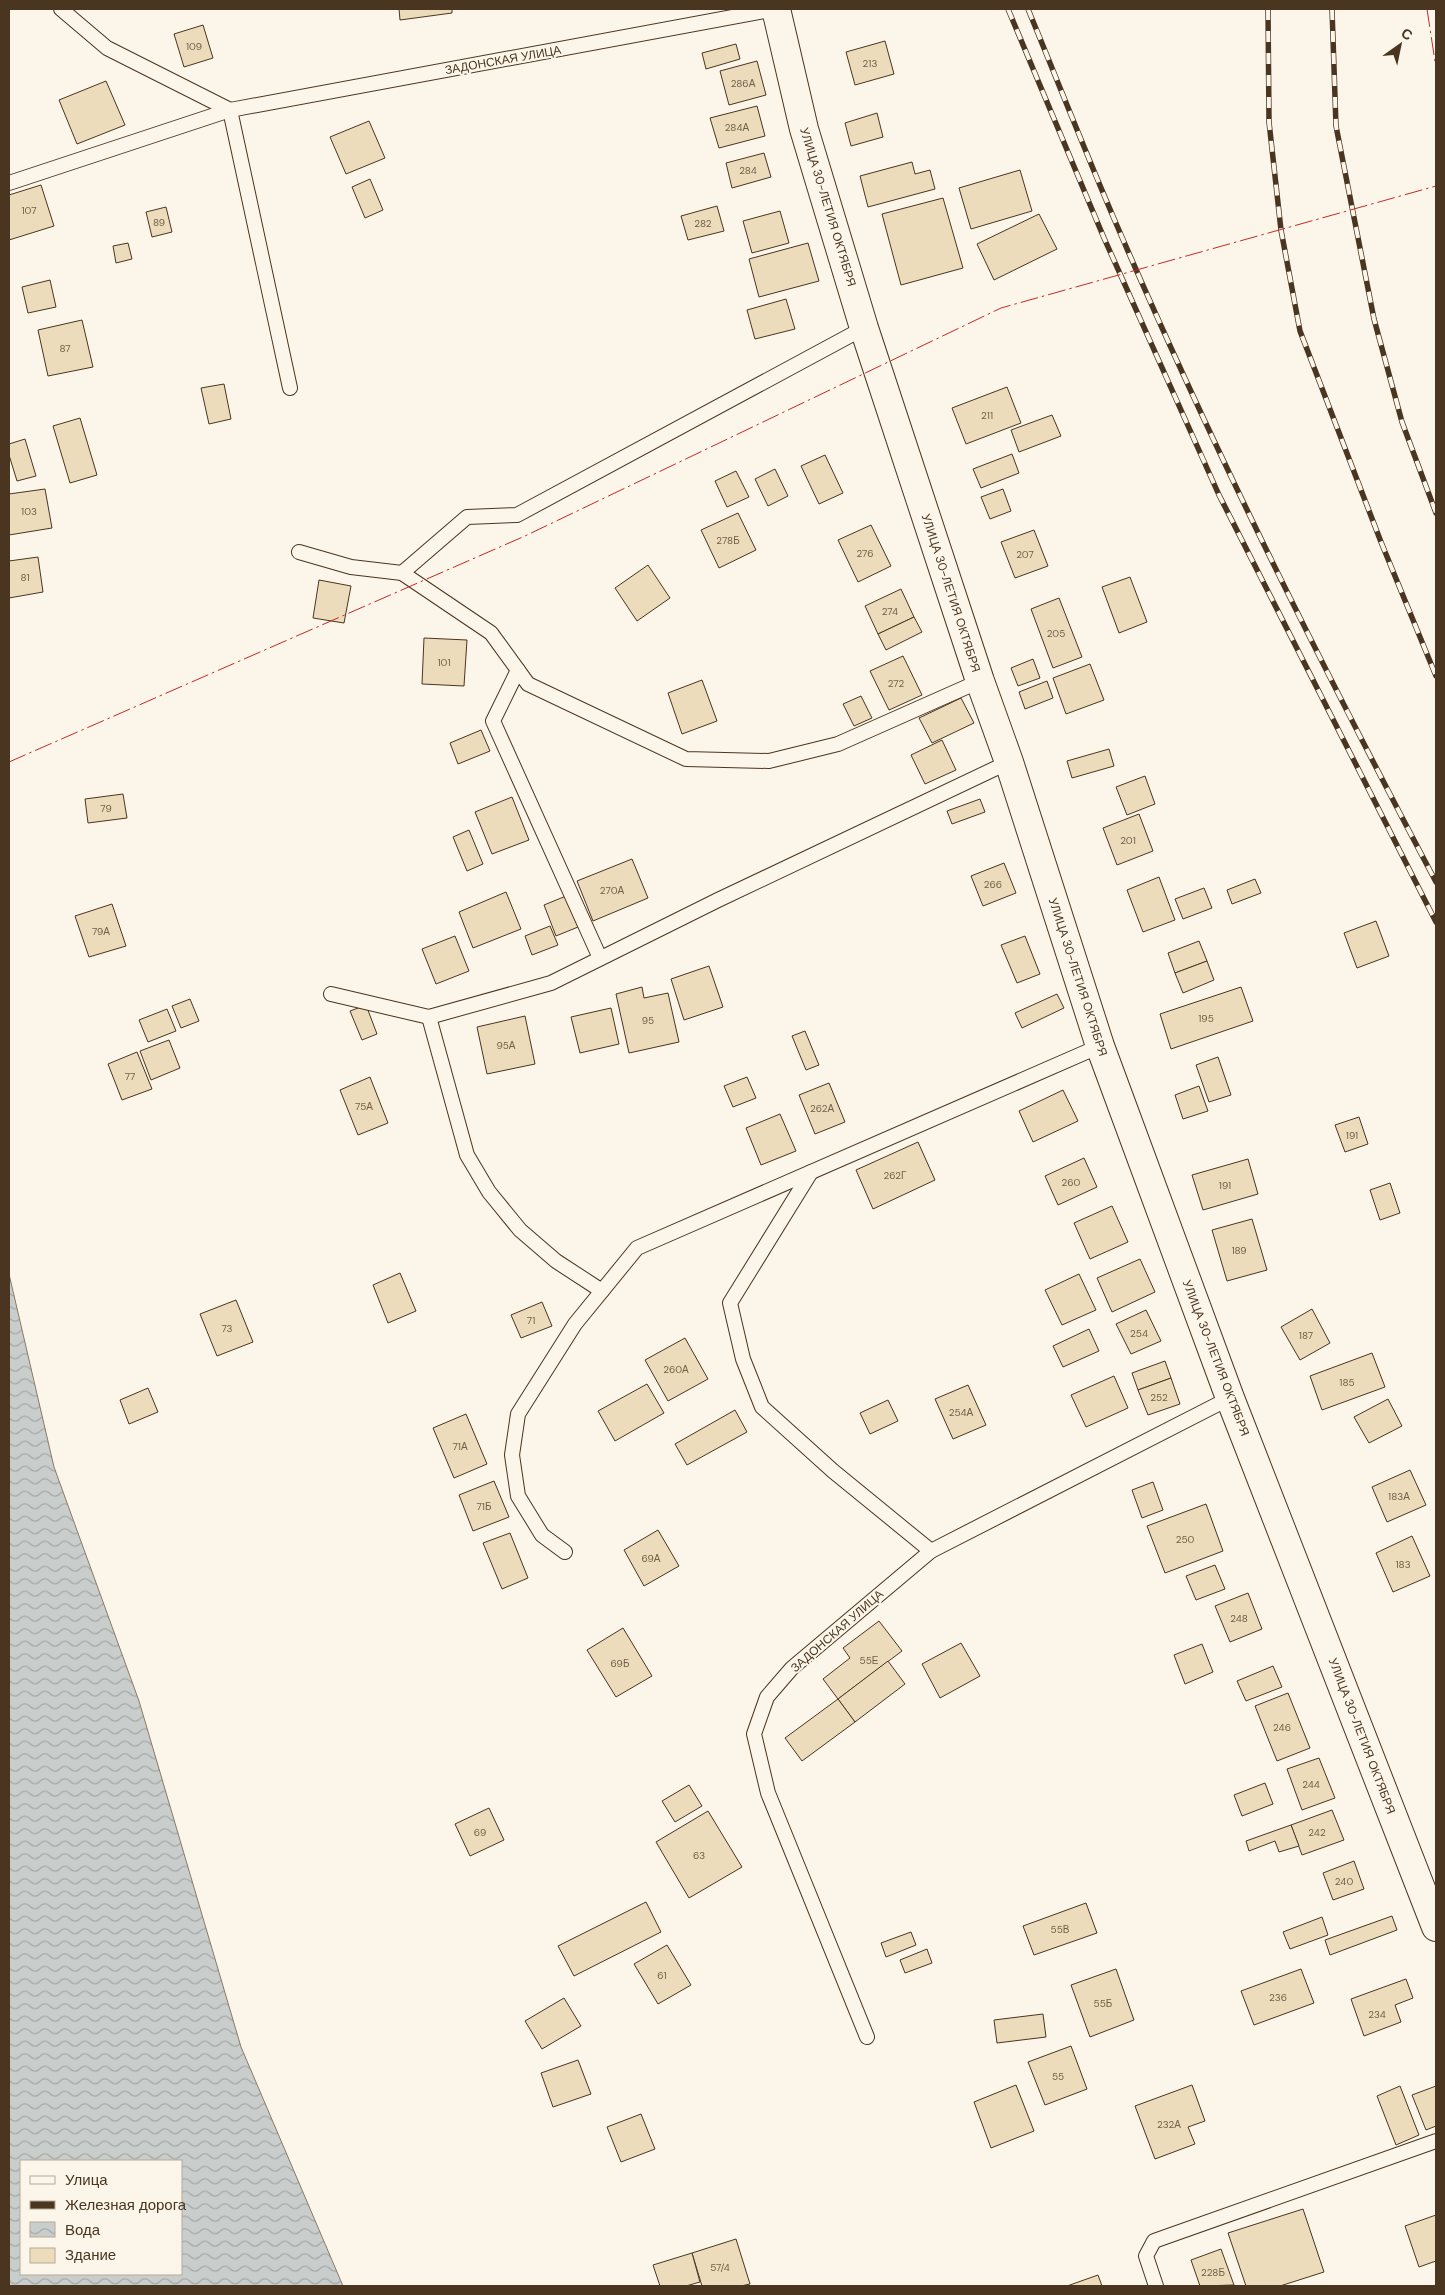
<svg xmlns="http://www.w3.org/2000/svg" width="1445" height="2295" font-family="'DM Sans',sans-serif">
	<defs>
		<pattern id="water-waves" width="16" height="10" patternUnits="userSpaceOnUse" patternTransform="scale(1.25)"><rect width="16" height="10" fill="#c9cecd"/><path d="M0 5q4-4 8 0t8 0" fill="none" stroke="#a5a8a6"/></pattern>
	</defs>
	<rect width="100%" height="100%" fill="#fbf6e9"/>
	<path fill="url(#water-waves)" stroke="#887966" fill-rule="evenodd" d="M9 1274 54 1467 139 1701 241 2047 343 2286H9ZM21 2161H181V2274H21Z"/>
	<g fill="#ecdcbc" stroke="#4a3520">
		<polygon points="399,9 452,9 452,13 400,20"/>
		<polygon points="203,25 213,58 184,67 174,34"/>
		<polygon points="885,41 894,74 855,85 846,52"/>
		<polygon points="736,44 740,59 706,69 702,53"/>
		<polygon points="757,61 766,95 729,105 720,71"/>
		<polygon points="106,81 125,125 77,144 59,100"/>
		<polygon points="757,106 765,136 719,148 710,118"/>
		<polygon points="877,113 883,137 851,146 845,123"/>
		<polygon points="369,121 385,158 346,174 330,137"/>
		<polygon points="764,153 771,177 732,188 726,163"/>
		<polygon points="912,162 915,174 930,170 935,189 868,207 860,176"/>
		<polygon points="1020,170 1032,211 971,229 959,188"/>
		<polygon points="370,179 383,210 365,218 352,187"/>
		<polygon points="41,185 54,226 9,240 9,195"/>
		<polygon points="943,198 963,268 901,285 882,214"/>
		<polygon points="717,206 724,231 688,240 681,216"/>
		<polygon points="166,207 172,232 152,237 146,212"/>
		<polygon points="780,211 789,243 752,253 743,221"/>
		<polygon points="1039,214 1057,249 994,280 977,244"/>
		<polygon points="128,243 132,259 116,263 113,246"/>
		<polygon points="808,243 819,281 759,297 749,259"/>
		<polygon points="50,280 56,307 28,313 22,287"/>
		<polygon points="786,299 795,329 755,339 747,310"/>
		<polygon points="82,320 93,367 48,376 38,330"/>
		<polygon points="224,384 231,419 209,424 201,388"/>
		<polygon points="1007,387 1021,423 966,444 952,408"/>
		<polygon points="1052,415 1061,436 1019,452 1011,430"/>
		<polygon points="80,418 97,475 70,483 53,426"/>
		<polygon points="25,439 36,476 17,481 9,455 9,444"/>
		<polygon points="1012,454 1019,473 981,488 973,469"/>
		<polygon points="825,455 843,493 819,504 801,466"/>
		<polygon points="775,469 788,496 768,506 755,479"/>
		<polygon points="736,471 749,497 727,507 715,481"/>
		<polygon points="45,489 52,528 9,535 9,494"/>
		<polygon points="1003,489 1011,511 990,519 981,497"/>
		<polygon points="738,513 756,550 719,568 701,530"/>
		<polygon points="871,525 891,566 858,582 838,540"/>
		<polygon points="1034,530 1048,566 1015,578 1001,542"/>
		<polygon points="38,557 43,592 9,598 9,561"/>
		<polygon points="648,565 670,598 637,621 615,588"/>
		<polygon points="1130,577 1147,622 1119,633 1102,587"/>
		<polygon points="319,580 351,586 344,623 313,618"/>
		<polygon points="901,589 914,617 878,634 865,606"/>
		<polygon points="1059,598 1082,657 1053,668 1031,609"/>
		<polygon points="914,617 922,632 886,650 878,634"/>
		<polygon points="424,638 467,640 464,686 422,684"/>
		<polygon points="903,656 922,695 889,710 870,671"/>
		<polygon points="1033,659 1040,678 1018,686 1011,668"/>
		<polygon points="1090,664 1104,700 1066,714 1053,678"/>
		<polygon points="702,680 717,721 682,734 668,693"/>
		<polygon points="1047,681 1053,698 1025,709 1019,692"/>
		<polygon points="861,696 872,718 854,726 843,704"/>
		<polygon points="961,698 974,723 932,743 919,718"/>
		<polygon points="481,730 490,751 458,764 450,743"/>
		<polygon points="942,740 956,770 925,784 911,755"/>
		<polygon points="1109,749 1114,766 1072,778 1067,761"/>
		<polygon points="1145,776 1155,804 1127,815 1116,787"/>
		<polygon points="123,794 127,818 88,823 85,799"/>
		<polygon points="512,797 529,840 492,854 475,812"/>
		<polygon points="980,799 985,812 952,824 947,811"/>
		<polygon points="1139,814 1153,851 1117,865 1103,828"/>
		<polygon points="469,830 483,864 467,871 453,837"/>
		<polygon points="632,859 648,898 593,921 577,881"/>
		<polygon points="1004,863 1016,893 983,906 971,876"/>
		<polygon points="1159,877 1175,920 1143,932 1127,890"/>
		<polygon points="1255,879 1261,893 1232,904 1227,890"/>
		<polygon points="1204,888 1212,908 1183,919 1175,899"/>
		<polygon points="506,892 521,929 473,948 459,912"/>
		<polygon points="566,896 578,927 556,936 544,905"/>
		<polygon points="112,904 126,946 89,957 75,916"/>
		<polygon points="1376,921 1389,956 1357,968 1344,933"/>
		<polygon points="550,926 558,945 532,955 525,936"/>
		<polygon points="455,936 469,971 436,984 422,949"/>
		<polygon points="1025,936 1040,974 1017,983 1001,945"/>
		<polygon points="1199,941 1207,961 1175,973 1168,953"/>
		<polygon points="1207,961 1214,980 1183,993 1175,973"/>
		<polygon points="709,966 723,1007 684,1020 671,979"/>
		<polygon points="642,987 644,998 668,993 679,1042 629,1053 616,994"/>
		<polygon points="1241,987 1253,1021 1171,1049 1160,1014"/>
		<polygon points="1057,994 1064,1008 1022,1028 1015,1013"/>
		<polygon points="190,999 199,1021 181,1028 172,1006"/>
		<polygon points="366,1005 377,1034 362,1040 350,1011"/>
		<polygon points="611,1008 619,1044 580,1053 571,1017"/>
		<polygon points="167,1009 176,1031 148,1042 139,1020"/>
		<polygon points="525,1016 535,1064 487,1074 477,1027"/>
		<polygon points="805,1031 819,1065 806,1070 792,1036"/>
		<polygon points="169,1040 180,1068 151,1080 140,1051"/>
		<polygon points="137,1052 152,1089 122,1100 108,1064"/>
		<polygon points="1218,1057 1231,1095 1209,1102 1196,1065"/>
		<polygon points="370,1077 388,1123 358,1135 340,1090"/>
		<polygon points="747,1077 756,1098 733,1107 724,1086"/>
		<polygon points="829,1083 845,1122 815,1134 799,1095"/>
		<polygon points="1199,1086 1208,1111 1183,1119 1175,1095"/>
		<polygon points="1063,1090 1078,1121 1033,1142 1019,1111"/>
		<polygon points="780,1114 796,1151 761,1165 746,1128"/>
		<polygon points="1359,1117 1368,1144 1345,1152 1335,1125"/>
		<polygon points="918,1142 935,1180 873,1209 856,1170"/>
		<polygon points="1084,1158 1097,1187 1058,1205 1045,1176"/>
		<polygon points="1248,1159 1258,1194 1203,1210 1192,1175"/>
		<polygon points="1390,1183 1400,1213 1380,1220 1370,1190"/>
		<polygon points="1112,1206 1128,1242 1090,1259 1074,1223"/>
		<polygon points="1252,1219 1267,1270 1227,1281 1212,1230"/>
		<polygon points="1140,1259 1155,1292 1112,1312 1097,1278"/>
		<polygon points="400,1273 416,1311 388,1323 373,1285"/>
		<polygon points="1079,1274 1096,1310 1062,1325 1045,1290"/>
		<polygon points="236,1300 253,1342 217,1356 200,1314"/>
		<polygon points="542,1302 552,1326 521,1338 511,1315"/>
		<polygon points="1312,1309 1330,1343 1300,1360 1281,1327"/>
		<polygon points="1146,1310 1161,1341 1131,1354 1116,1324"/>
		<polygon points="1089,1329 1099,1351 1063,1367 1053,1346"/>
		<polygon points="685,1338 708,1379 668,1401 645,1360"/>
		<polygon points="1372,1353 1385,1387 1322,1410 1310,1376"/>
		<polygon points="1165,1361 1171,1378 1138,1390 1132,1373"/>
		<polygon points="1114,1376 1128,1408 1086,1427 1071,1395"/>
		<polygon points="1171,1378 1180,1404 1148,1415 1138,1390"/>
		<polygon points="647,1384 664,1413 615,1441 598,1411"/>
		<polygon points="968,1385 986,1425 953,1439 935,1399"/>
		<polygon points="148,1388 158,1412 129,1424 120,1400"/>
		<polygon points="1388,1399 1402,1426 1369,1443 1354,1417"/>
		<polygon points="888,1400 898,1421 870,1434 860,1413"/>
		<polygon points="735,1410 747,1432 687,1465 675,1444"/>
		<polygon points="466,1414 487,1464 454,1478 433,1428"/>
		<polygon points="1410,1470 1426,1505 1387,1522 1372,1487"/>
		<polygon points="494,1481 509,1517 473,1531 459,1495"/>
		<polygon points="1153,1482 1163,1510 1142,1518 1132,1490"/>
		<polygon points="1206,1504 1223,1551 1165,1573 1147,1526"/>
		<polygon points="658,1530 679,1566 644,1586 624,1550"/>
		<polygon points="510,1533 528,1578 502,1589 483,1543"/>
		<polygon points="1412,1536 1430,1576 1393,1592 1376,1553"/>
		<polygon points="1215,1565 1225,1589 1196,1600 1186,1576"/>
		<polygon points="1248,1593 1262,1629 1230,1642 1215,1606"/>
		<polygon points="879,1621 902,1651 838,1699 823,1679 850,1658 843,1648"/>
		<polygon points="623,1628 652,1676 616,1697 587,1650"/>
		<polygon points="961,1643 980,1676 940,1698 922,1664"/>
		<polygon points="1202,1644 1213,1672 1185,1684 1174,1655"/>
		<polygon points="888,1661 905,1684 855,1722 838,1699"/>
		<polygon points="1273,1666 1282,1687 1246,1701 1237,1681"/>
		<polygon points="1288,1693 1310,1748 1277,1761 1255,1706"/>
		<polygon points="838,1699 855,1722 802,1761 785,1738"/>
		<polygon points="1319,1758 1335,1798 1302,1810 1287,1769"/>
		<polygon points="1265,1783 1273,1804 1242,1816 1234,1795"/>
		<polygon points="689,1785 702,1806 675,1822 662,1801"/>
		<polygon points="489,1808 504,1840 470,1856 455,1824"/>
		<polygon points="1332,1810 1344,1840 1302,1855 1291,1825"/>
		<polygon points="708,1811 742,1867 689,1898 656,1842"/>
		<polygon points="1291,1825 1299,1846 1279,1852 1275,1841 1249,1851 1246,1841"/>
		<polygon points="1354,1861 1364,1889 1333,1900 1323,1873"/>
		<polygon points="646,1902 661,1932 574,1976 558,1946"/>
		<polygon points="1086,1903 1097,1933 1034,1955 1023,1926"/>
		<polygon points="1392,1916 1397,1930 1330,1955 1325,1940"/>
		<polygon points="1322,1917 1328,1935 1290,1949 1283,1932"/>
		<polygon points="911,1932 916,1945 886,1957 881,1943"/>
		<polygon points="667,1945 691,1985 658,2004 634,1964"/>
		<polygon points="927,1949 932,1963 905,1973 900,1960"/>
		<polygon points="1116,1969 1134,2020 1090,2037 1071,1985"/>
		<polygon points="1301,1969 1314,2003 1254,2025 1241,1991"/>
		<polygon points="1406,1979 1413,1998 1395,2005 1401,2022 1364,2036 1351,1999"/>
		<polygon points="564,1998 581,2026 542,2049 525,2021"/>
		<polygon points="1043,2014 1046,2037 997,2043 994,2020"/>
		<polygon points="1071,2046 1087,2089 1045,2105 1028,2062"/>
		<polygon points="578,2060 591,2094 553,2107 541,2073"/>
		<polygon points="1016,2085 1034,2131 991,2148 974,2102"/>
		<polygon points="1192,2085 1205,2121 1188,2127 1195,2144 1155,2159 1135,2106"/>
		<polygon points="1400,2086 1419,2135 1396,2145 1377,2096"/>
		<polygon points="1436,2086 1436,2126 1426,2130 1412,2095"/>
		<polygon points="641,2114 655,2149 621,2162 607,2127"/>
		<polygon points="1303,2209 1324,2272 1280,2286 1246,2286 1228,2233"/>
		<polygon points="1436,2215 1436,2261 1419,2267 1405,2226"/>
		<polygon points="736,2239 750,2284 741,2286 702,2286 692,2253"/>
		<polygon points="1221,2249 1234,2285 1200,2286 1191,2260"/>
		<polygon points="692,2253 700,2282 686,2286 660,2286 653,2265"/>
		<polygon points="1098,2275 1102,2286 1067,2286"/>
	</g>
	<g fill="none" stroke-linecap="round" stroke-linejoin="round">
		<g stroke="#4a3520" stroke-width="16">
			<g id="lane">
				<polyline points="61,9 107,48 230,110"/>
				<polyline points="230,110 290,388"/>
				<polyline points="9,183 230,110 776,9"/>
				<polyline points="299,552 351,567 402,573 491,633 528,684 686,759 769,761 838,744 980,681"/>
				<polyline points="402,573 467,517 517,515 864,328"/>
				<polyline points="518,670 493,721 600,958"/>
				<polyline points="331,994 429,1017 551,983 718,900 1009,762"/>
				<polyline points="429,1017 467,1155 489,1192 520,1230 556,1261 602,1291"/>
				<polyline points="811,1172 730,1303 743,1359 762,1407 833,1471 931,1551"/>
				<polyline points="565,1552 542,1535 518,1496 512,1455 518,1414 575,1324 637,1248 1100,1046"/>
				<polyline points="867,2037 768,1793 754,1734 767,1697 792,1668 931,1551 1230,1398"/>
				<polyline points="1156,2286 1146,2256 1154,2241 1436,2141"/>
			</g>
		</g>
		<g stroke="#4a3520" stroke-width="30">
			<polyline id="street" points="776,9 804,129 864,328 980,681 1009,762 1100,1046 1230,1398 1436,1927"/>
		</g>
		<use href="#lane" stroke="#fbf6e9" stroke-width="14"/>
		<use href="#street" stroke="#fbf6e9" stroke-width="28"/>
		<g stroke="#4a3520" stroke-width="5.5">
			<g id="rail">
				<polyline points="1008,9 1104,238 1219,495 1436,922"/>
				<path d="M1028 9C1058 82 1087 156 1118 228 1214 451 1323 668 1436 882"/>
				<polyline points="1268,9 1269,122 1281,230 1300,331 1381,542 1436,676"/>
				<polyline points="1332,9 1336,126 1374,319 1402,422 1436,513"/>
			</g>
		</g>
		<use href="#rail" stroke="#fbf6e9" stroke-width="4" stroke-dasharray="11" stroke-linecap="butt"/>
		<g stroke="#c62828" stroke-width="1" stroke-dasharray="18 4 2.5 4" stroke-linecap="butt">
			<polyline points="1427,9 1436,68"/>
			<polyline points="9,762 525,536 1001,308 1436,186"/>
		</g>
	</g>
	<g text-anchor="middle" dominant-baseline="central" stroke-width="4" stroke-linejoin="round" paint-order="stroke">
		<g font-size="10" fill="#725f47">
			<text x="194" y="46">109</text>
			<text x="870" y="63">213</text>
			<text x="743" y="83">286А</text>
			<text x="737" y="127">284А</text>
			<text x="748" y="170">284</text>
			<text x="29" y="210">107</text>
			<text x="159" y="222">89</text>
			<text x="703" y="223">282</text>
			<text x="65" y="348">87</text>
			<text x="987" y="415">211</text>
			<text x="29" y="511">103</text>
			<text x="728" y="540">278Б</text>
			<text x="865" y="553">276</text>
			<text x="1025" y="554">207</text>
			<text x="25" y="577">81</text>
			<text x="890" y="611">274</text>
			<text x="1056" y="633">205</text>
			<text x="444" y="662">101</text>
			<text x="896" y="683">272</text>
			<text x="106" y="808">79</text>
			<text x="1128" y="840">201</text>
			<text x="993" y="884">266</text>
			<text x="612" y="890">270А</text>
			<text x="101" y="931">79А</text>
			<text x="1206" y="1018">195</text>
			<text x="648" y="1020">95</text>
			<text x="506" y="1045">95А</text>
			<text x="130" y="1076">77</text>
			<text x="364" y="1106">75А</text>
			<text x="822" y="1108">262А</text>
			<text x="1352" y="1135">191</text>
			<text x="895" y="1175">262Г</text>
			<text x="1071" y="1182">260</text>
			<text x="1225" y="1185">191</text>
			<text x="1239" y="1250">189</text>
			<text x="531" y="1320">71</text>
			<text x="227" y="1328">73</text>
			<text x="1139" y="1333">254</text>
			<text x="1306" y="1335">187</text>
			<text x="676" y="1369">260А</text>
			<text x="1347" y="1382">185</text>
			<text x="1159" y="1397">252</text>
			<text x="961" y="1412">254А</text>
			<text x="460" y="1446">71А</text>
			<text x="1399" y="1496">183А</text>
			<text x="484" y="1506">71Б</text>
			<text x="1185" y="1539">250</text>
			<text x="651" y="1558">69А</text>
			<text x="1403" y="1564">183</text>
			<text x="1239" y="1618">248</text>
			<text x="869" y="1660">55Е</text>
			<text x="620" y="1663">69Б</text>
			<text x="1282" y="1727">246</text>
			<text x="1311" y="1784">244</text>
			<text x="480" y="1832">69</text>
			<text x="1317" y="1832">242</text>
			<text x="699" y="1855">63</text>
			<text x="1344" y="1881">240</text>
			<text x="1060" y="1929">55В</text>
			<text x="662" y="1975">61</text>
			<text x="1278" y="1997">236</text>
			<text x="1103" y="2003">55Б</text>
			<text x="1377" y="2014">234</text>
			<text x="1058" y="2076">55</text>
			<text x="1169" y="2124">232А</text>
			<text x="720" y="2267">57/4</text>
			<text x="1213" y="2272">228Б</text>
		</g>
		<g font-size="12" fill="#4a3520" stroke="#fbf6e9">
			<text transform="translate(503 60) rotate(-10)">ЗАДОНСКАЯ УЛИЦА</text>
			<text transform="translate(828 207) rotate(73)">УЛИЦА 30-ЛЕТИЯ ОКТЯБРЯ</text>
			<text transform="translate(951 593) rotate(72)">УЛИЦА 30-ЛЕТИЯ ОКТЯБРЯ</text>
			<text transform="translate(1078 977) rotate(72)">УЛИЦА 30-ЛЕТИЯ ОКТЯБРЯ</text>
			<text transform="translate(1216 1358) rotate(69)">УЛИЦА 30-ЛЕТИЯ ОКТЯБРЯ</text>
			<text transform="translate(837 1631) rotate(-41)">ЗАДОНСКАЯ УЛИЦА</text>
			<text transform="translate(1362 1736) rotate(69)">УЛИЦА 30-ЛЕТИЯ ОКТЯБРЯ</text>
		</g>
	</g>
	<rect width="1445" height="2295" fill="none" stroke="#4a3520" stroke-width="20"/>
	<rect x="20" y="2160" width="162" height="115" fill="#fbf6e9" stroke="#b4a999"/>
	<rect x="30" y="2176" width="25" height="8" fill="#fbf6e9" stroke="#b4a999"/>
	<text x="65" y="2185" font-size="15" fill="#4a3520">Улица</text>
	<rect x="30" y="2201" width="25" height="8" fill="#4a3520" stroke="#b4a999"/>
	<text x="65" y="2210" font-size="15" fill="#4a3520">Железная дорога</text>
	<rect x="30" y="2222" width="25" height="15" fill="url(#water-waves)" stroke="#b4a999"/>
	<text x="65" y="2235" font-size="15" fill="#4a3520">Вода</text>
	<rect x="30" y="2248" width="25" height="15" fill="#ecdcbc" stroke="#b4a999"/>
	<text x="65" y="2260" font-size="15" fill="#4a3520">Здание</text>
	<g transform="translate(1400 45) rotate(33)" stroke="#fbf6e9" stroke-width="4" paint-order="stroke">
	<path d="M0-4L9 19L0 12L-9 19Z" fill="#4a3520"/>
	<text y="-8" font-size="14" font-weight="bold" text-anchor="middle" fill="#4a3520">С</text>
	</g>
</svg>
